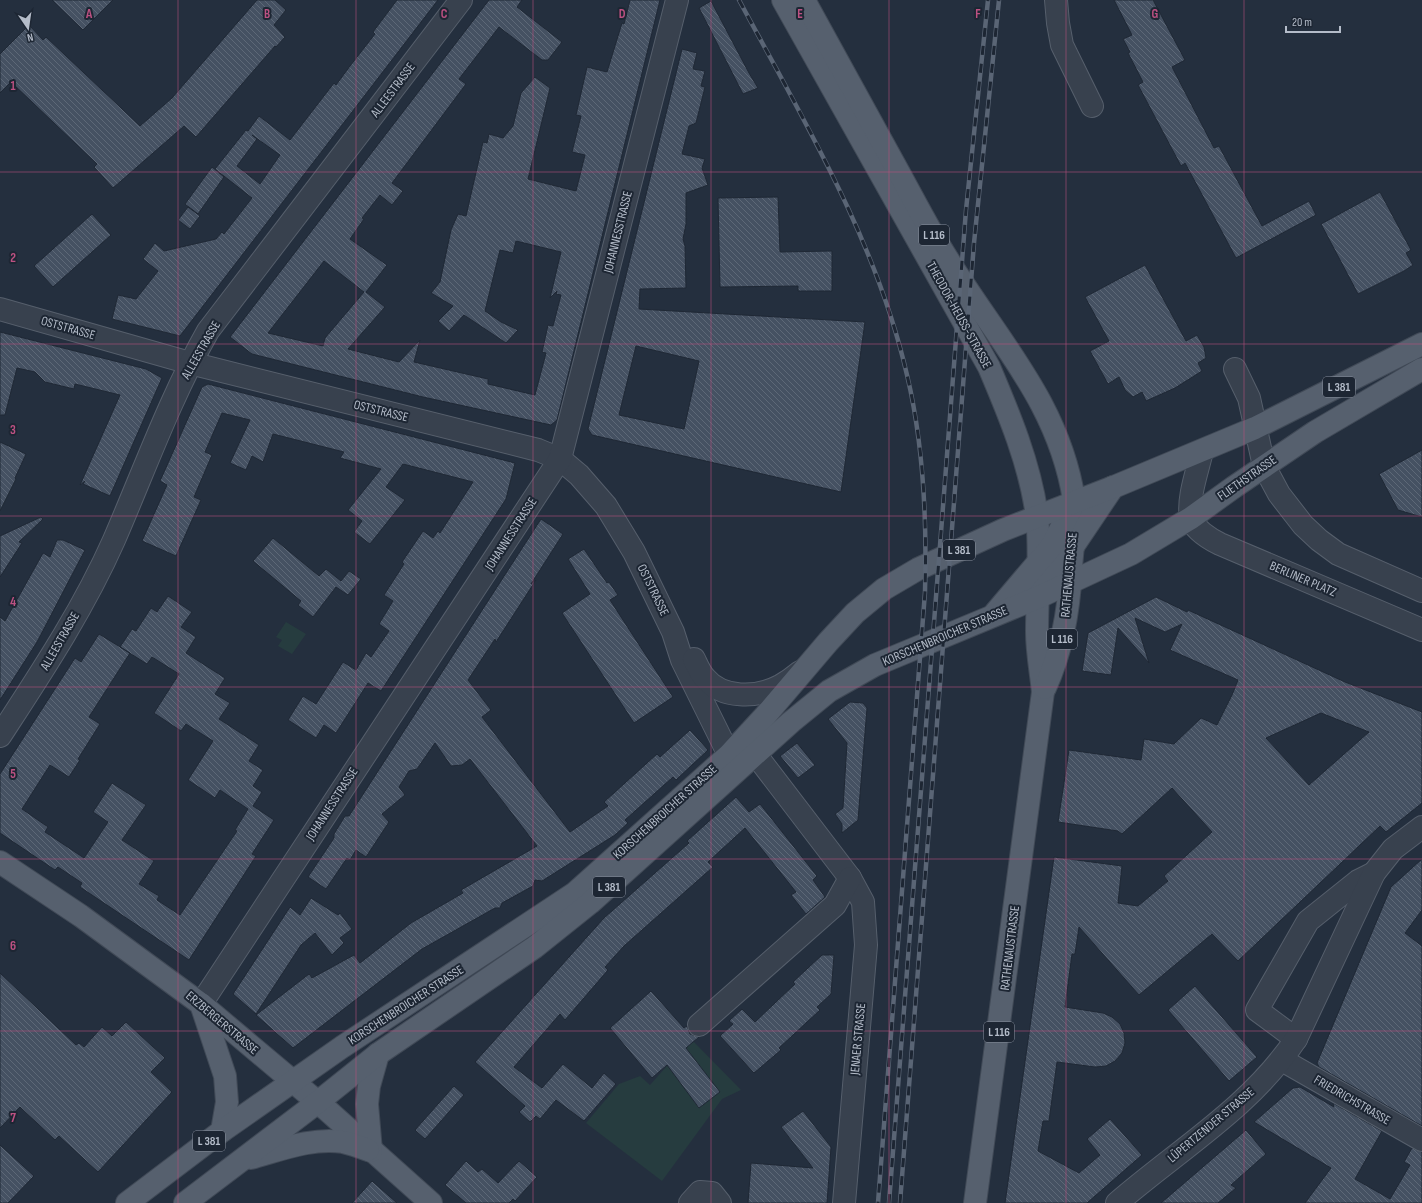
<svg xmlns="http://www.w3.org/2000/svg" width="1422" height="1203" font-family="'Sofia Sans Condensed',sans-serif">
	<defs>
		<pattern id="building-back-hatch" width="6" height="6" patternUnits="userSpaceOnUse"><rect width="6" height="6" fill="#455162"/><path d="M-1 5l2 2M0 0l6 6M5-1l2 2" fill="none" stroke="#5d6877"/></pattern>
	</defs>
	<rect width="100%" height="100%" fill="#242f3e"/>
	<g fill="#263c3f">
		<polygon points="286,622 306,634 292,654 278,646 282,640 276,637"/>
		<polygon points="691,1039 741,1090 722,1099 662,1181 586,1123 619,1084 640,1076 650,1085"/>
	</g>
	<g fill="url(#building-back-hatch)" stroke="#1f2835" fill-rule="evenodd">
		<polygon points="52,0 113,0 83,30"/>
		<polygon points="257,0 275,0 286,10 274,25 285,37 276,47 275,46 196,137 184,126 113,188 94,167 97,164 11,82 0,93 0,54 29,25 43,40 46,37 140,126 172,98"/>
		<path d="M397 0H438L180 336 112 319 118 295 136 299 158 271 143 259 155 243 164 251 216 239 222 232 224 234 252 198 215 169 246 130 248 131 259 116 290 140 334 83 336 85 350 66 375 34 373 32ZM252 135 280 155 260 184 237 166 257 139Z"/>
		<path d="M489 0H522L517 7 562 42 548 60H542L499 27 459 79 466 84 392 183 403 191 392 205 380 195 362 218 364 219 350 239 387 265 366 292 385 307 348 349 399 362 420 340 414 362 488 379V384L535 395 546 353 542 352 548 325 553 326 561 295 556 294 557 291 550 298 561 252 516 241 513 253 500 250 485 311 501 322 518 330 506 343 464 315 449 331 438 321 453 306 431 293 440 282 451 230 458 214 466 216 483 142 487 143 489 134 503 138 513 126 521 93 535 77 550 88 528 179 576 191 585 155 572 152 581 116 576 115 587 67 607 72 622 23 624 24 630 0H660L557 420 551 425 423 397 252 354 230 337ZM324 261 364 292 325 338 323 346 268 333Z"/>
		<polygon points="1114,0 1153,0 1185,60 1172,67 1214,148 1219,146 1262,226 1309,201 1316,215 1236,258 1185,163 1181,166 1138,85 1143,82 1128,53 1130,52 1123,39 1132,35"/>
		<polygon points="711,1 749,73 758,88 743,94 699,8"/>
		<path d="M682 49 697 53 693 69 705 71 701 86 705 87 696 123 689 126 682 154 705 159 702 168 708 185 686 193V224L683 239 685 246 686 288 640 289 639 309 865 322 841 492 592 435 588 429ZM636 346 699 361 684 429 619 415Z"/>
		<polygon points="212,167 224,177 198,214 185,204"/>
		<polygon points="1380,192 1411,250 1406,253 1413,265 1404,271 1358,294 1321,224"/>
		<polygon points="778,197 780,252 832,251 832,291 798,291 798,286 720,287 718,198"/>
		<polygon points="188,207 200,216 190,229 178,220"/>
		<polygon points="92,214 111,235 53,287 34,266"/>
		<polygon points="1145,265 1186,341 1197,335 1204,347 1206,358 1198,363 1202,371 1175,388 1146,401 1142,392 1133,397 1125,390 1119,377 1108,384 1090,351 1109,341 1085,297"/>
		<polygon points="0,332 146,369 162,378 110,496 83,484 85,481 80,485 120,395 75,384 74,389 45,382 35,372 17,368 5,415 0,415"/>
		<polygon points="208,384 515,463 506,499 381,691 368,683 336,733 324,725 316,738 288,720 303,696 316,704 343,662 356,670 366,653 371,657 389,631 379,624 393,601 384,595 404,564 402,562 423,531 433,538 438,531 440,533 473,482 403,464 386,487 405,500 370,544 354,532 362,521 348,510 381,469 340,458 344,452 273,434 263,462 252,456 246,470 230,463 250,420 222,413 205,452 212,455 194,497 201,500 176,556 142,541 167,485 160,481 202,387"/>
		<polygon points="0,442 26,454 15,478 16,479 0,511"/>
		<polygon points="1422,450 1422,517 1398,510 1379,474"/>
		<polygon points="41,517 43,519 19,542 22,543 0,577 0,536"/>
		<polygon points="541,519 563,534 531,584 536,580 496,642 495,639 468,680 491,710 482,717 570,832 608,806 604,802 657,754 660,757 690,730 708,750 676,780 673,777 625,820 628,823 615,835 542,881 535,880 533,886 502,903 500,908 495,908 422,949 293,1048 256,1015 309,974 312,978 354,955 360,963 411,923 463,893 461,890 537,846 470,759 462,765 451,766 435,743 417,769 409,771 399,787 405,795 382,814 389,822 366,857 356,850 350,860 347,858 326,889 308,877 334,838 334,834 345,816 349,816"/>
		<polygon points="273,538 319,576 326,569 341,581 349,571 361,579 348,595 336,587 313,617 298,605 301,601 253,561"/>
		<polygon points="57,540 63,540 85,550 37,642 0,700 0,617 5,621 43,553 50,557"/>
		<polygon points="584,549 607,583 609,582 618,595 610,600 673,697 634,723 562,613 590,594 568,559"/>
		<polygon points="168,596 192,612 181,627 196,637 186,653 225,678 215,694 230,703 219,719 259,745 249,761 263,770 253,786 262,792 253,806 274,820 252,854 256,856 189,960 80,887 82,883 58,867 55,870 0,833 0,774 75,658 81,662 99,634 130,653 89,717 100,724 78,759 80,760 69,777 50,765 22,809 48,827 45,832 84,858 108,822 93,812 112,783 146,805 122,840 154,861 139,884 159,896 157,900 180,915 237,831 235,830 248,809 220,790 215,798 188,780 213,741 186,724 181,731 154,713 179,674 152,657 147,664 120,647 132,629 136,631 151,608 157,612"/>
		<path d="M1156 597 1187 612 1188 610 1345 682 1422 712V803L1386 832 1380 826 1238 961 1212 934 1139 995 1079 927 1075 954H1072L1065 1007 1103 1013 1112 1017 1120 1024 1124 1033 1125 1043 1122 1053 1115 1061 1106 1066 1095 1067 1057 1062 1049 1121H1043L1038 1151 1079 1173 1100 1155 1087 1139 1110 1119 1142 1155 1087 1203H1005L1054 857 1122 866 1118 903 1138 906 1168 881 1164 876 1212 832 1172 788 1122 834 1118 831 1058 822 1069 750 1141 760 1144 739 1174 744 1201 718 1217 725 1232 695 1238 680 1170 650 1182 624 1165 632 1135 618 1149 663 1118 628 1111 675 1082 671 1088 633ZM1321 713 1369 732 1309 785 1266 738Z"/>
		<polygon points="850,702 863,703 867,708 858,820 842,833 842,824 835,814 843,808 847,743 828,719"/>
		<polygon points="797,743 815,765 798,778 780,756"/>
		<polygon points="736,797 749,812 760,804 817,876 813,880 825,897 806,914 791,895 796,892 745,828 708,862 713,867 624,946 605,967 608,970 565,1020 560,1014 514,1067 542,1088 563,1064 592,1088 604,1073 616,1084 584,1121 556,1100 540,1119 536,1116 530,1122 519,1112 525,1106 475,1062 604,918 689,843 687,841"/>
		<polygon points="1422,859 1422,910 1405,933 1422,946 1422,1126 1319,1067 1317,1063 1391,887"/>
		<polygon points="311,898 338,915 340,913 352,929 340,938 344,943 332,955 315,933 301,945 256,1014 233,994 290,907 300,915"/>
		<polygon points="822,955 834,955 831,994 817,1007 820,1010 779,1048 781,1050 754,1073 720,1036 733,1024 729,1021 742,1009 755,1022 795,984 793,982"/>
		<polygon points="0,973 76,1045 79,1043 84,1047 102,1027 112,1036 126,1022 165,1058 151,1072 172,1092 98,1172 59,1136 55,1140 20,1107 0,1128"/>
		<polygon points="1195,986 1257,1057 1229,1081 1168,1010"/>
		<polygon points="651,991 684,1028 687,1026 690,1034 699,1037 686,1048 720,1092 699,1108 667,1065 652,1078 610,1028"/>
		<polygon points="454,1086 464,1095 425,1139 415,1130"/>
		<polygon points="1300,1087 1334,1107 1333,1103 1382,1131 1355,1179 1390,1199 1410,1165 1404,1162 1412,1148 1422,1152 1422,1203 1305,1203 1331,1168 1254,1122 1293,1088"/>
		<polygon points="803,1111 831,1147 827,1203 748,1203 751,1163 813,1168 781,1127"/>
		<polygon points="1246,1130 1266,1154 1231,1185 1236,1188 1218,1203 1161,1203"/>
		<polygon points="0,1145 34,1176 8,1203 0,1203"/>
		<polygon points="466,1161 478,1172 482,1169 498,1183 519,1161 537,1177 515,1201 513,1199 509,1203 466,1203 445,1185"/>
		<polygon points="372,1181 397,1203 352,1203"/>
	</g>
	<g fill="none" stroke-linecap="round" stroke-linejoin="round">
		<g stroke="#565f6c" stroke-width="24">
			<g id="minor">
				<polyline points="1056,0 1058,23 1062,45 1092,106"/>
				<polyline points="0,309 190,363 538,450 560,459 579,475 606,506 634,552 655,595 673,632 682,660 729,755"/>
				<polyline points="1235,369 1249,398 1264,466 1279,494 1303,525 1319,540 1338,554 1422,591"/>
				<path d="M1202 451C1198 469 1187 499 1191 518 1194 529 1210 539 1220 544L1422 630"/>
				<path d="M694 659C697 665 700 673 705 678 722 699 757 698 780 686 787 682 794 677 800 672"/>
				<path d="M0 736C41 673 83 610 114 540 144 471 170 398 208 331L461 0"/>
				<polyline points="756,755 850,878 863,902 866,945 844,1203"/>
				<polyline points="201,1004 560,459 677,0"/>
				<polyline points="699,1025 835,905 850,878"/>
				<polyline points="1296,1039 1257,1010 1308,921 1358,881 1374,873"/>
				<polyline points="1282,1060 1422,1140"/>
				<polyline points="690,1203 700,1192 712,1193 720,1203"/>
				<path d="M1117 1203C1178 1150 1251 1107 1296 1039L1374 873 1393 849 1422 827"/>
			</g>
		</g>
		<g stroke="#414a57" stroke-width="24">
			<g id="major">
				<path d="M783 0 989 367C1009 414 1030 464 1037 516 1041 555 1037 594 1037 632 1037 652 1041 672 1043 692L975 1203"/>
				<path d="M804 0C835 57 867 114 898 171 914 200 929 230 947 258 996 339 1059 402 1074 500 1077 521 1072 548 1071 569 1069 610 1062 651 1045 688"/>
				<polyline points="1039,597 1113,487"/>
				<polyline points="995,613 1051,547 1071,509"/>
				<polyline points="0,862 81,916 201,1004 327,1110 431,1203"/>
				<polyline points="201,1004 225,1076 227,1102 222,1131"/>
				<polyline points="371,1151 367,1104 369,1086 378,1054"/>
				<path d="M251 1158C280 1150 313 1137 343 1142 352 1144 360 1147 368 1150"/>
				<polyline points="127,1203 222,1131 342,1047 575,893 729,755 765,716 828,642 855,613 884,589 918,569 1003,530 1116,486 1255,428 1422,344"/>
				<polyline points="185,1203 318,1102 378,1054 535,947 590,903 791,722 829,691 875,665 1039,597 1131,554 1191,518 1234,487 1315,432 1422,369"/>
			</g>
		</g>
		<use href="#minor" stroke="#38414e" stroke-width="22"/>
		<use href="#major" stroke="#56606e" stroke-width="22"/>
		<g stroke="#5a6575" stroke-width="4.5">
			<g id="rail">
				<path d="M739 0C804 121 876 240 907 375 924 446 927 519 925 592L878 1203"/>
				<polyline points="889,1203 966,210 988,0"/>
				<polyline points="900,1203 974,243 999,0"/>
			</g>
		</g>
		<use href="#rail" stroke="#1d2633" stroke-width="3" stroke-dasharray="9" stroke-linecap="butt"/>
	</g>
	<path fill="none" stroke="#bd5182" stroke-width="1" stroke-opacity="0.55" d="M178 0V1203M356 0V1203M533 0V1203M711 0V1203M889 0V1203M1066 0V1203M1244 0V1203M0 172H1422M0 344H1422M0 516H1422M0 687H1422M0 859H1422M0 1031H1422"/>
	<g text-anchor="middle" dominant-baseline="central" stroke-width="4" stroke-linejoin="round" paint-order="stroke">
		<g fill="#1d2633" stroke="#878f9c" stroke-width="1">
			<rect x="919" y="225" width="30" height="20" rx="3"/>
			<rect x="1323" y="377" width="32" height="20" rx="3"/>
			<rect x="943" y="540" width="32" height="20" rx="3"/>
			<rect x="1047" y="629" width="30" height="20" rx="3"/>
			<rect x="593" y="877" width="32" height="20" rx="3"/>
			<rect x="984" y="1022" width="30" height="20" rx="3"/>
			<rect x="193" y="1131" width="32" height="20" rx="3"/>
		</g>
		<g font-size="12" font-weight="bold" fill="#b4bcc9">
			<text x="934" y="235">L 116</text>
			<text x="1339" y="387">L 381</text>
			<text x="959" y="550">L 381</text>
			<text x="1062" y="639">L 116</text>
			<text x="609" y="887">L 381</text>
			<text x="999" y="1032">L 116</text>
			<text x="209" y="1141">L 381</text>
		</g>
		<g font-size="13" fill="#b4bcc9" stroke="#1d2633">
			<text transform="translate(393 90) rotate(-53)">ALLEESTRASSE</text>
			<text transform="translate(618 232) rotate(-76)">JOHANNESSTRASSE</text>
			<text transform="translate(959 315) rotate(61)">THEODOR-HEUSS-STRASSE</text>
			<text transform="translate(68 328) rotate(16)">OSTSTRASSE</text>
			<text transform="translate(201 350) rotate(-60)">ALLEESTRASSE</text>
			<text transform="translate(381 411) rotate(14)">OSTSTRASSE</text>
			<text transform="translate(1247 478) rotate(-35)">FLIETHSTRASSE</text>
			<text transform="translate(511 534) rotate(-57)">JOHANNESSTRASSE</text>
			<text transform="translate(1069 575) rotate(-85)">RATHENAUSTRASSE</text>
			<text transform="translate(1303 579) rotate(23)">BERLINER PLATZ</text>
			<text transform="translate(653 590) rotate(64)">OSTSTRASSE</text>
			<text transform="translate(945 636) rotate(-23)">KORSCHENBROICHER STRASSE</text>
			<text transform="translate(60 641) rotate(-60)">ALLEESTRASSE</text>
			<text transform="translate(332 804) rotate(-57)">JOHANNESSTRASSE</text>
			<text transform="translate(665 812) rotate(-42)">KORSCHENBROICHER STRASSE</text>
			<text transform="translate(1010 948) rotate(-83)">RATHENAUSTRASSE</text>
			<text transform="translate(406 1005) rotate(-33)">KORSCHENBROICHER STRASSE</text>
			<text transform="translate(222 1023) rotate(40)">ERZBERGERSTRASSE</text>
			<text transform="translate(858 1039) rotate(-85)">JENAER STRASSE</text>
			<text transform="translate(1352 1100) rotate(30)">FRIEDRICHSTRASSE</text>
			<text transform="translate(1211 1125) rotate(-40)">LÜPERTZENDER STRASSE</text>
		</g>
	</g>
	<g font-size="13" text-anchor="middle" font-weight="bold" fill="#bd5182" stroke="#1d2633" stroke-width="4" stroke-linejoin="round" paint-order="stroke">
		<text x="89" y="18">A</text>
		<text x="267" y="18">B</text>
		<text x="444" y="18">C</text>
		<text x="622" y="18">D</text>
		<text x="800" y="18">E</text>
		<text x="978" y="18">F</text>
		<text x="1155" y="18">G</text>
		<text x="13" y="90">1</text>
		<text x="13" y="262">2</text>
		<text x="13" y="434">3</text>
		<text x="13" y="606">4</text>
		<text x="13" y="778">5</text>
		<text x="13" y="950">6</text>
		<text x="13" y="1122">7</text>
	</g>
	<g transform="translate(28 28) rotate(167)" stroke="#1d2633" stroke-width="3" paint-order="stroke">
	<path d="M0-3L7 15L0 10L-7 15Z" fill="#b4bcc9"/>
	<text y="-6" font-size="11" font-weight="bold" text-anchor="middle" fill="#b4bcc9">N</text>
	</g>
	<path d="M1286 26v6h54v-6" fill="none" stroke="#b4bcc9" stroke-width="2"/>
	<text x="1292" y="26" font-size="12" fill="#b4bcc9" stroke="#1d2633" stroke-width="3" paint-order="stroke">20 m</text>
</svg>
